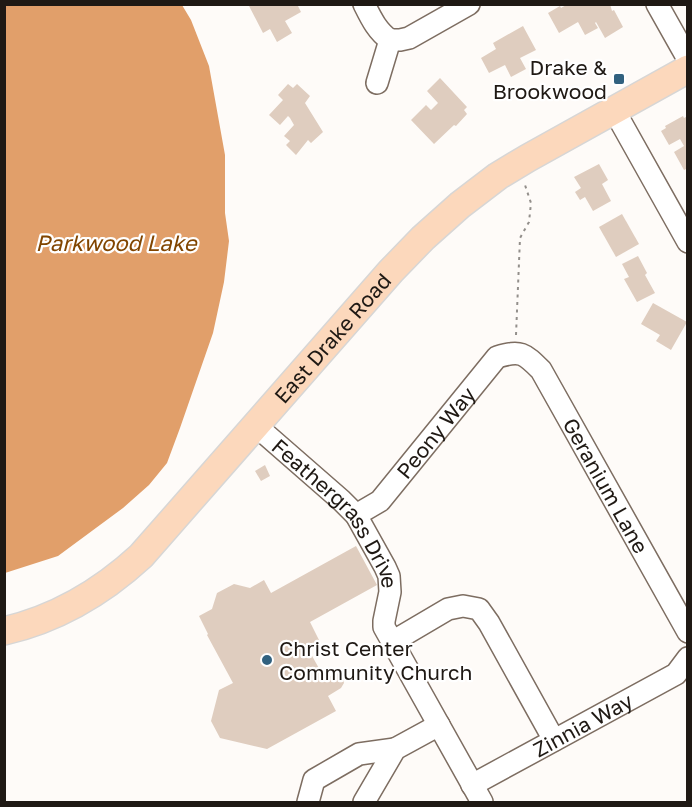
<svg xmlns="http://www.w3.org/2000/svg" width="692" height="807" font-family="'Golos Text',sans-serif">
	<rect width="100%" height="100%" fill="#fefbf8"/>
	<polygon fill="#e19f6a" points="5,4 182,5 191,20 209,66 225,155 225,213 229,241 224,282 213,333 180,428 167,463 149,485 123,508 58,556 5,573"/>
	<g fill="#dfcdbf">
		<polygon points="248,4 297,4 301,12 285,21 292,33 277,42 270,29 263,33"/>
		<polygon points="568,4 610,4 612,11 614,10 623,27 605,38 596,22 595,23 598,28 585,35 578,22 559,33 548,13 560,6 561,8"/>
		<polygon points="523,26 536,50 520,58 526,69 511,77 505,65 489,73 481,58 496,49 493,43"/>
		<polygon points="440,78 467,107 464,110 467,114 456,126 454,125 434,144 411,120 426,105 431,110 438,103 427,91"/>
		<polygon points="288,84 293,88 297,84 310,96 305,103 323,132 311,143 308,140 296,155 286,145 290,141 284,136 294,125 290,118 288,116 280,125 269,115 283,100 278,95"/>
		<polygon points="683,116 684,118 688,116 688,168 684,170 674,152 684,146 680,139 669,145 661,131 666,128 665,126"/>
		<polygon points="599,164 608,180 602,184 611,201 593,211 585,197 580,200 575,192 581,188 574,177"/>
		<polygon points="622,214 639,244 616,257 599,227"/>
		<polygon points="638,256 647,273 645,275 655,293 637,302 624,279 629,277 622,264"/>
		<polygon points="653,303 687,322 671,350 656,341 660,335 641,324"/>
		<polygon points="265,465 270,476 261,481 255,471"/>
		<polygon points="356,546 377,585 310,622 319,640 307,647 325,679 336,673 339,674 343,679 344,683 341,688 328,696 336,711 267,749 220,738 211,721 219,690 233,683 207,635 208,634 199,616 212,609 217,593 234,584 250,588 264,580 271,593"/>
	</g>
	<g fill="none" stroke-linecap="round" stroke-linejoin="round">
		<g stroke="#7d6d61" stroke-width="24">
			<g id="minor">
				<path d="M364 4C371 18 377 31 390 40"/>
				<polyline points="657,4 688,59"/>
				<polyline points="390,40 400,40 409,38 469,4"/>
				<polyline points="377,83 390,40"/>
				<polyline points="614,110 688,242"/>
				<path id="s1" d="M255 425 341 500 356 515 385 567 389 576 390 592 384 621V627L482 802"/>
				<path id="s2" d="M356 515 380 501 497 357C521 350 524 353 541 370L688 632"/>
				<polyline points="392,642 448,609 463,606 479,609 489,623 554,740"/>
				<path id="s3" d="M472 785 676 674 688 658"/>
				<polyline points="308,802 314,780 359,754 395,749"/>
				<polyline points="364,802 395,749 439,725"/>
			</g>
		</g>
		<g stroke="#d7d6d5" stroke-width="30">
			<g id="major">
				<path id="s4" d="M4 631C56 619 103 591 141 556L391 271 423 238 460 205 498 176 528 158 688 69"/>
			</g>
		</g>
		<polyline stroke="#938f8b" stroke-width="2" stroke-dasharray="3 4.5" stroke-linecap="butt" points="516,335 520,238 529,222 531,203 525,185"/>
		<use href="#minor" stroke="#fff" stroke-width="21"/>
		<use href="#major" stroke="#fcd8bc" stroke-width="27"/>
	</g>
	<g fill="#31617f" stroke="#fff" stroke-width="2">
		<rect x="613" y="73" width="12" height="12" rx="3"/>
		<circle cx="267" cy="660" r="6"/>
	</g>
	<g text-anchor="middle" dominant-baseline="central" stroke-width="4.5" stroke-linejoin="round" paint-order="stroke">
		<g font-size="21" fill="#1f1914" stroke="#fff" text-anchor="end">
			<text x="607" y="67">Drake &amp;<tspan x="607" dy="24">Brookwood</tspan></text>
			<text x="279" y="648" text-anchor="start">Christ Center<tspan x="279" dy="24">Community Church</tspan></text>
		</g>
		<g font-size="21" fill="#1f1914" stroke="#fff">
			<text stroke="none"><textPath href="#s4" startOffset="448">East Drake Road</textPath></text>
			<text stroke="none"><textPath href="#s2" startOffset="116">Peony Way</textPath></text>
			<text stroke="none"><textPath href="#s2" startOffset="396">Geranium Lane</textPath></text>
			<text stroke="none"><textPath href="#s1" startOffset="122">Feathergrass Drive</textPath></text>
			<text stroke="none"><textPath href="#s3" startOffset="126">Zinnia Way</textPath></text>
		</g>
		<g font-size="22" font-style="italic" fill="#814500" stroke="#fff">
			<text x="116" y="242">Parkwood Lake</text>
		</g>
	</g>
	<rect width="692" height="807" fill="none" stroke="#1f1914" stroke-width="12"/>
</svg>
